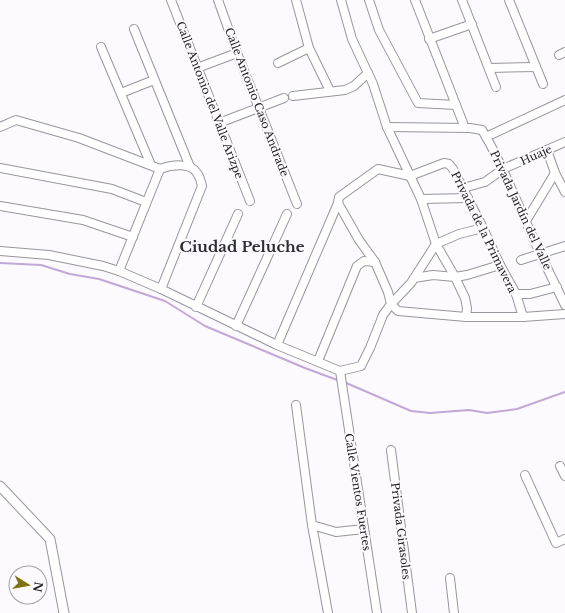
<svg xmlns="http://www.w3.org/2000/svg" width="565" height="613" font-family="'Libre Baskerville',serif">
	<rect width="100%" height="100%" fill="#fcfafe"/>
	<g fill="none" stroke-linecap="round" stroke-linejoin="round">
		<g stroke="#c1a8d6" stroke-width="2">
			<polyline points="0,263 41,265 70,274 99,279 165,301 205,326 305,368 340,381"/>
			<polyline points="344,382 411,411 430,413 469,410 487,413 517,409 565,392"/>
		</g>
		<g stroke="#99949e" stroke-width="10">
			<g id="minor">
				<polyline points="171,0 250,201"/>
				<polyline points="218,0 237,53 297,204"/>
				<polyline points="296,0 309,48 330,91"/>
				<polyline points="341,0 352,39 373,84 387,127 421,199 436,244 455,277 465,298 467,308 466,317"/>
				<polyline points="369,0 379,30 418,103 456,105"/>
				<polyline points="415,0 463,123"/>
				<polyline points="462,0 496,87"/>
				<polyline points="509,0 543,84"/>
				<polyline points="134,29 190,167"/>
				<polyline points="429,39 472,24"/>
				<polyline points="101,47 151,165"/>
				<polyline points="559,55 565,52"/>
				<polyline points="278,63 309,48"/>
				<polyline points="197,68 237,53"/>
				<polyline points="489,68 536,67"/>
				<polyline points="121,93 154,80"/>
				<polyline points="293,96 345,90 354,86 368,73"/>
				<polyline points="219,123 284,98"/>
				<path d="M0 127 16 120 79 138 160 169C171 165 191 162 197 173 200 177 201 182 202 186L161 289"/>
				<path d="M387 127 470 128 482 130C500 159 512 191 526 222 538 250 552 278 565 305"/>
				<polyline points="486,137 565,100"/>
				<polyline points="547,150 555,173 565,192"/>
				<polyline points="0,168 112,189 146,202"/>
				<polyline points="410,176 444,163 449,164 453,169 483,228 500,265 516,294 523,317"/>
				<polyline points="463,188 485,182 503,169 565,142"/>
				<polyline points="421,199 468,198"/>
				<polyline points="338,203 359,240 375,262 388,292 391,304 398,311 466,317 523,317 565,314"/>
				<polyline points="0,206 83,220 133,237"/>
				<polyline points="526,221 555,173"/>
				<polyline points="0,251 49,255 103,266 119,271 161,289 277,345 340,371 361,366 370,348 383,315 391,304 411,283 436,244 459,234 483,228"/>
				<polyline points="521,260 565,246"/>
				<polyline points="119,271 160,169"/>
				<polyline points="414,278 433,275 455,277 467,275 500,265"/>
				<polyline points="516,294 530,294 557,287"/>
				<polyline points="196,307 238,214"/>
				<polyline points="236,326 287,214"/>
				<polyline points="277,345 338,203 339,197 378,169 410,176"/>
				<polyline points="318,361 357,266 364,261 375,262"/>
				<polyline points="340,371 377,613"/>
				<polyline points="296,405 312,525 328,613"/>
				<polyline points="391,450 412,613"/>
				<polyline points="560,466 565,476"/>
				<polyline points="525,475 556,543 565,539"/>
				<polyline points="312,525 336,532 364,529"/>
				<polyline points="450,578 454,613"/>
			</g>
		</g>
		<g stroke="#99949e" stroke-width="11">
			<polyline id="tertiary" points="0,486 50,539 64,613"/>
		</g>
		<use href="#minor" stroke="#fff" stroke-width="8"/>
		<use href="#tertiary" stroke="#fff" stroke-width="9"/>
	</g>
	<g text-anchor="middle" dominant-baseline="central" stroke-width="4" stroke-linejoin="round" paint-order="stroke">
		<g font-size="11" fill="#232125" stroke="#fcfafe">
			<text transform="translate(210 100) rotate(69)">Calle Antonio del Valle Arizpe</text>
			<text transform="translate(257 102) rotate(69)">Calle Antonio Caso Andrade</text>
			<text transform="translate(536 155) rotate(-24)">Huaje</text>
			<text transform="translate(521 210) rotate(65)">Privada Jardín del Valle</text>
			<text transform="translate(484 232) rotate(64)">Privada de la Primavera</text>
			<text transform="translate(358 492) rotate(81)">Calle Vientos Fuertes</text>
			<text transform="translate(401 531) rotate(83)">Privada Girasoles</text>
		</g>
		<g font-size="15" font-weight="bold" fill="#2e2a32" stroke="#fcfafe">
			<text x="242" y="246">Ciudad Peluche</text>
		</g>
	</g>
	<g transform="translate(28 585) rotate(101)"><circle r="19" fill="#fcfafe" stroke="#a5a3a7"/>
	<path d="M0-3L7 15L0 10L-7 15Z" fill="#807213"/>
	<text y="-6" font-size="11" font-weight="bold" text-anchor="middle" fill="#232125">N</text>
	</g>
</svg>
